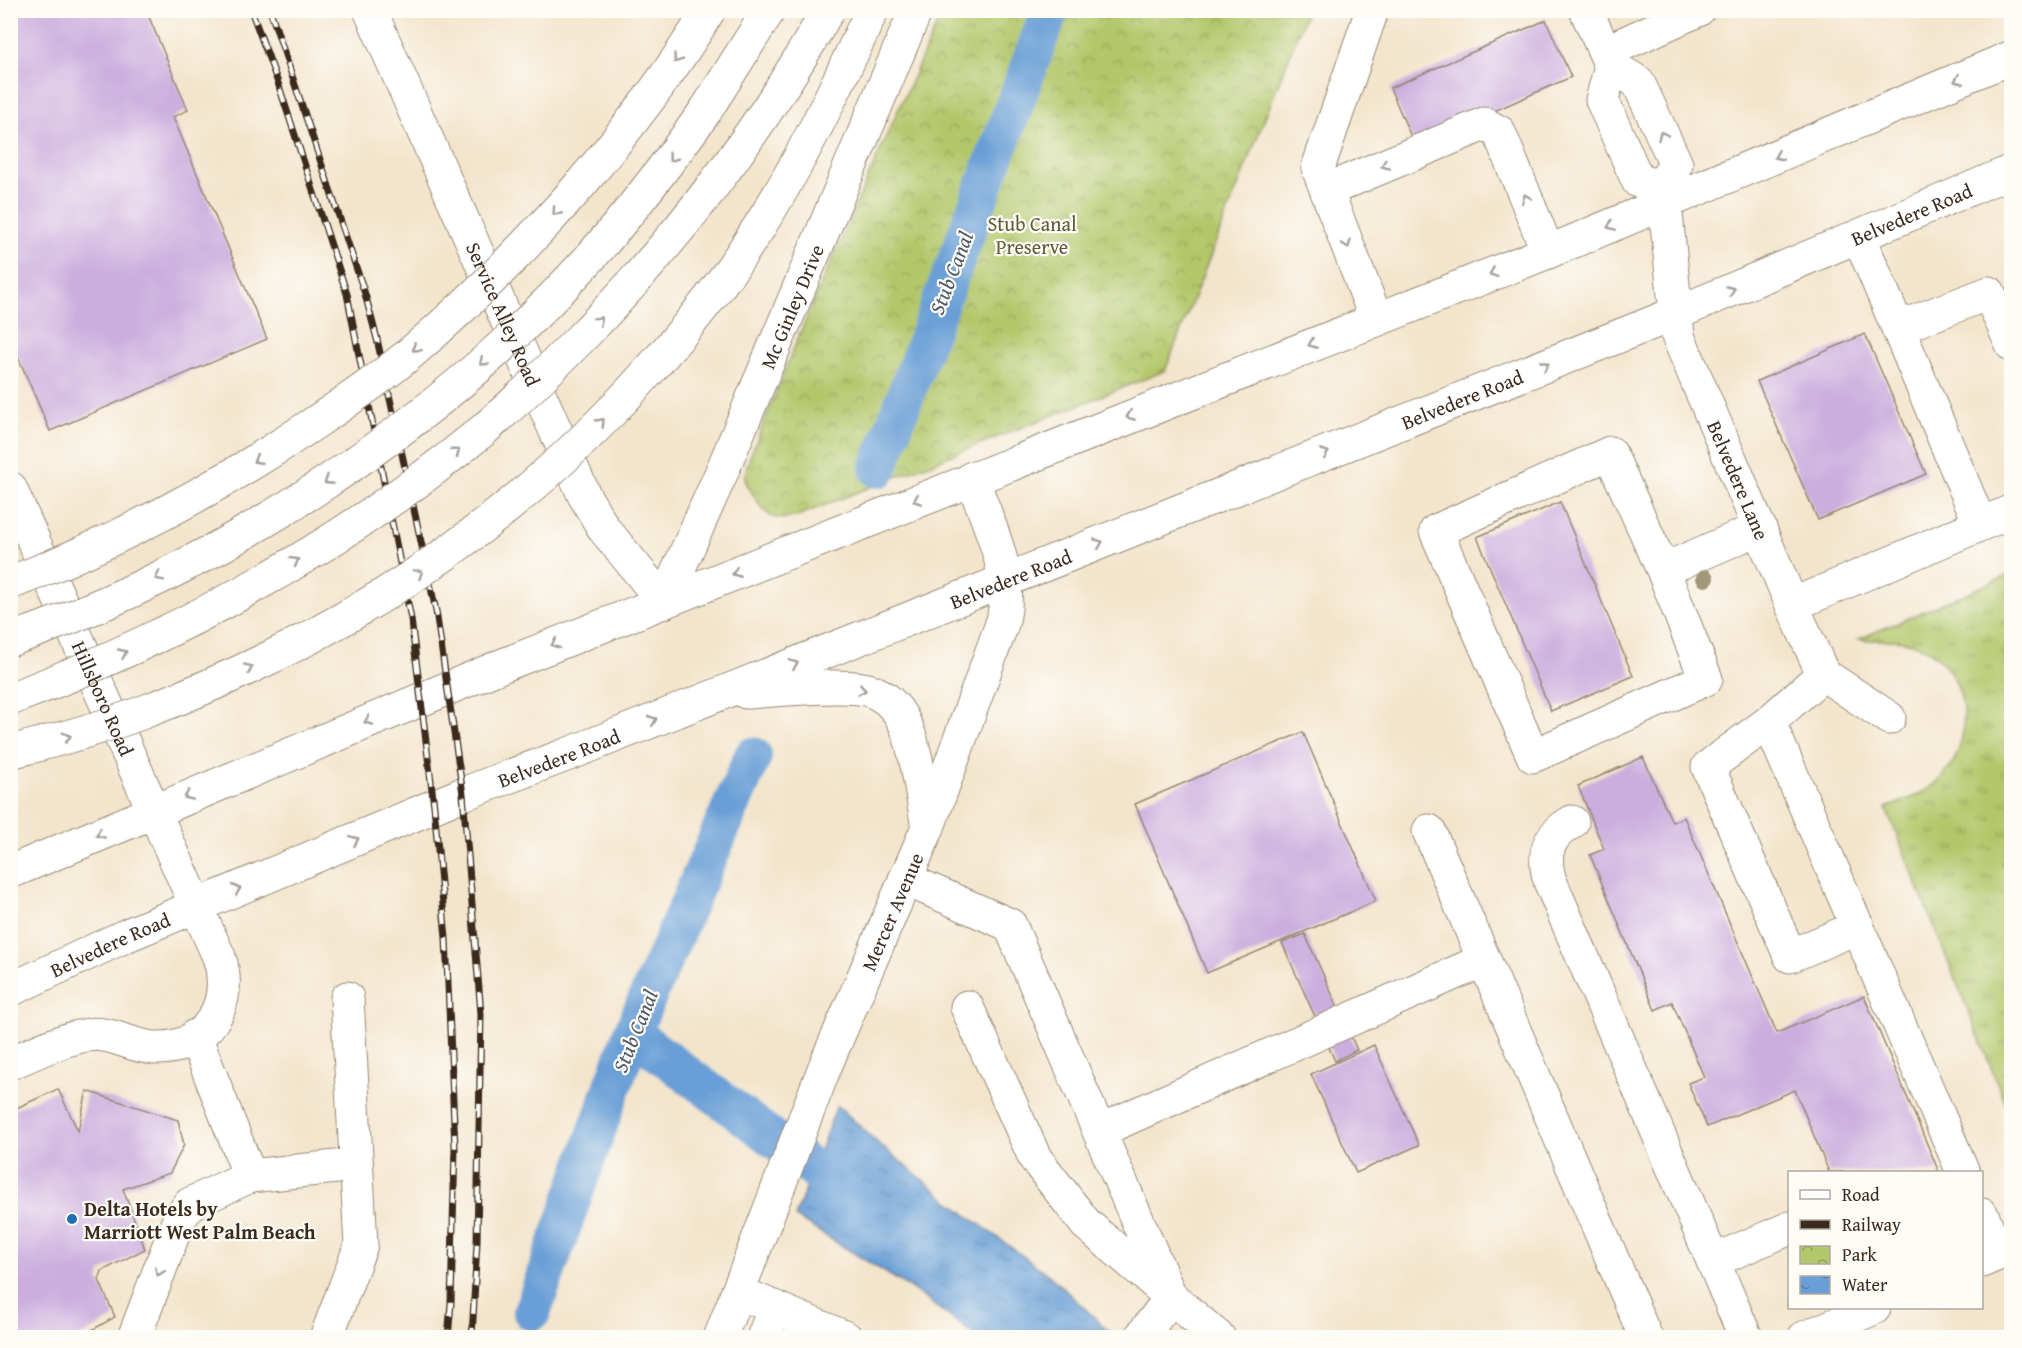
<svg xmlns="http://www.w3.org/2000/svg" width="2022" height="1348" font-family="'Gentium Book Plus',serif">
	<defs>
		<pattern id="grass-tufts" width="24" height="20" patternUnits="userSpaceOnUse" patternTransform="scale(1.5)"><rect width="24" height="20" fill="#b3c76b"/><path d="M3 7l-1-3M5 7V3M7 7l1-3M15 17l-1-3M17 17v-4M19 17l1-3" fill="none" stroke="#93a257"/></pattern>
		<pattern id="park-crowns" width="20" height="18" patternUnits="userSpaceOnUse" patternTransform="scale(1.5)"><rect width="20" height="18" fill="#b3c76b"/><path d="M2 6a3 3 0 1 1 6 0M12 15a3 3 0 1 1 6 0" fill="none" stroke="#93a257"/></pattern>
		<pattern id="water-ripples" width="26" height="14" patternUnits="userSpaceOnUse" patternTransform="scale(1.5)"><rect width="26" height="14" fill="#699fd6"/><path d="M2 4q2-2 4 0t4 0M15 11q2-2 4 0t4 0" fill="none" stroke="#5882ad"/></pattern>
	</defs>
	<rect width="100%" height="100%" fill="#fdfcf7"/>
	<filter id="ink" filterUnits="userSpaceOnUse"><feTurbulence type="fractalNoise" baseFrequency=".0167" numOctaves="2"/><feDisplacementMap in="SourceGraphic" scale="12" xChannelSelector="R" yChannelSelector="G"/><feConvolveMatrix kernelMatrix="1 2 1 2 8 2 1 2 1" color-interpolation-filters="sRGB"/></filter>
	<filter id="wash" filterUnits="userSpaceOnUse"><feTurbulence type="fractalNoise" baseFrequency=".008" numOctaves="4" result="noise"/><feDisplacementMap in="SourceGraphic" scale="24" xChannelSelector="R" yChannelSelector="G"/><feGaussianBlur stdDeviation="1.35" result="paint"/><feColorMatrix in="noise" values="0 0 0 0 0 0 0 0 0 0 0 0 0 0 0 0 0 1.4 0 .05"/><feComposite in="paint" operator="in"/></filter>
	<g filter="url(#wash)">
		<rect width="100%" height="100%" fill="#f3e5cc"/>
		<path fill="url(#grass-tufts)" stroke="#777844" stroke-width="1.5" d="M2011 574V1117L1886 808C1906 800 1928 793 1942 777 1977 742 1969 669 1922 647 1898 635 1882 643 1859 639Z"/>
		<path fill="url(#park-crowns)" stroke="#777844" stroke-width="1.5" d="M943 11H1307L1165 371 797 516C773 523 766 516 754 496 750 489 744 483 745 475 747 461 755 446 760 432 773 400 786 367 799 335 846 226 894 118 943 11Z"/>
		<polygon fill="url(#water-ripples)" stroke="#52647a" stroke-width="1.5" points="837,1105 879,1144 959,1209 1050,1276 1111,1333 1107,1337 977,1337 912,1289 795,1217"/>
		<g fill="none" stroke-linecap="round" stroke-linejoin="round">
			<g stroke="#699fd6" stroke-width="38">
				<polyline points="878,469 1050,10"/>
				<polyline points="632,1033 854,1199"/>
				<polyline points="532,1312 632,1033 753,756"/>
			</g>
		</g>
		<g id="blocks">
			<g fill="#ccaede">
				<polygon points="10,10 146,10 188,110 173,117 267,339 50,431 10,338"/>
				<polygon points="1546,20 1571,77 1415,146 1390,88"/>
				<polygon points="1865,334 1926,474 1818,520 1757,381"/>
				<polygon points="1560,502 1633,676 1551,711 1477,537"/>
				<polygon points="1303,732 1376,901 1207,973 1135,804"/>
				<polygon points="1643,757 1672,822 1684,817 1777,1033 1864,996 1939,1172 1829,1172 1795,1090 1707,1127 1688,1083 1704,1077 1672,1002 1655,1010 1590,855 1604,849 1578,786"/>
				<polygon points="1305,934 1357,1050 1335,1061 1282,943"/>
				<polygon points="1374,1045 1419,1145 1356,1173 1311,1074"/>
				<polygon points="58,1089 78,1131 87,1091 178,1120 184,1145 170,1173 123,1189 145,1249 102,1271 99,1280 115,1317 78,1338 10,1338 10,1111"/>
			</g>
		</g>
	</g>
	<g filter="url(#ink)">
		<use href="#blocks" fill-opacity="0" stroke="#978875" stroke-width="1.5"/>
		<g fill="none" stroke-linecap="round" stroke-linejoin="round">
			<g stroke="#978875" stroke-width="35">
				<g id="minor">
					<path id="s1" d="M370 10 584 495 604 529 664 602 720 476 916 10"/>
					<polyline points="1372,10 1318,168 1376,319"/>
					<polyline points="1586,10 1611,66"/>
					<polyline points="1605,52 1698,10"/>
					<path id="s2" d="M1661 186 1638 181 1602 100 1611 66 1638 82 1676 164 1661 186 1665 203 1678 336 1792 605 1823 674 1889 718"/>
					<polyline points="1327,190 1484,124 1499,132 1548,252"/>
					<polyline points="1859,237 1898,328"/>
					<path id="s3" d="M10 488 219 957C235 1004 206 1050 155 1048 132 1047 111 1031 88 1035 61 1039 35 1053 10 1063"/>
					<polyline points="1980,524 1898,328 1989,293 2012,345"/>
					<polyline points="1663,570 1706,679 1533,756 1436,531 1610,453 1663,570 1760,528"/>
					<polyline points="1792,605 2012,511"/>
					<polyline points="1823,674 1769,722 1708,767 1790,956 1858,927"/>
					<polyline points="1769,722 1963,1172"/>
					<path d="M1572 822C1547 836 1542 854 1550 881L1746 1338"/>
					<polyline points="1429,831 1646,1338"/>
					<polyline points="905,879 1010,925 1171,1298 1140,1338"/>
					<polyline points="967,1007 1035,1158 1086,1224 1219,1338"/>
					<polyline points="195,1036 250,1176 356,1165"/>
					<polyline points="1099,1131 1484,960"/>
					<polyline points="1982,1215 1998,1254 1982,1261"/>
					<polyline points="1713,1261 1790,1228"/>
					<polyline points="738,1292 846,1338"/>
					<polyline points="134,1338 179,1219 190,1204 250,1176"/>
					<polyline points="326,1338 361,1245 347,998"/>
					<path id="s4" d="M720 1338 826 1064 928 827 1003 621C1014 572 988 524 972 478"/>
					<polyline points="763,1338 775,1307"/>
					<polyline points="1804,1338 1874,1308"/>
				</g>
			</g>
			<g stroke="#978875" stroke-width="35">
				<g id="major">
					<path d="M746 692C775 691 851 681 874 692 890 699 901 713 907 729 918 756 922 797 928 827"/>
					<polyline points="10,872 506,664 1548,252 2012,57"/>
					<path id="s5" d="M10 990 125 936 463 794 579 750 1677 313 2012 171"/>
				</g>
			</g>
			<g stroke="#978875" stroke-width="35">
				<polyline id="highway" points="706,110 769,10"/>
			</g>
			<use href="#minor" stroke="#fff" stroke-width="33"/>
			<use href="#major" stroke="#fff" stroke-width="33"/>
			<use href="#highway" stroke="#fff" stroke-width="33"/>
			<g stroke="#3b2a1e" stroke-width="7">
				<g id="rail">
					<polyline points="251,10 278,83 347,294 411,619 434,806 446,938 455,1147 451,1303 448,1338"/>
					<polyline points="270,10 365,294 377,339 436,611 463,794 481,1014 477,1242 472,1338"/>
				</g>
			</g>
			<use href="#rail" stroke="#fdfcf7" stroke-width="4.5" stroke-dasharray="14" stroke-linecap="butt"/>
			<g stroke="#978875" stroke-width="35" stroke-linecap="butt">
				<g id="highway-bridge">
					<path d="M10 583C119 541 220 487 316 422 349 400 383 377 413 351 471 302 524 248 574 192 623 135 670 75 709 10"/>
					<path d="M10 640C224 566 436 427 588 260 631 212 669 162 706 110"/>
					<path d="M10 699C179 635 341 547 481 432 514 404 546 373 577 342 675 243 760 132 828 10"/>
					<path d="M10 752C54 741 99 729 141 713 337 640 509 529 648 372 681 335 713 297 740 256 793 179 833 95 872 10"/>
				</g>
			</g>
			<use href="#highway-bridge" stroke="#fff" stroke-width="33"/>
		</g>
		<circle fill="#a29879" cx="1705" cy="578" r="9"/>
		<defs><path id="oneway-chevron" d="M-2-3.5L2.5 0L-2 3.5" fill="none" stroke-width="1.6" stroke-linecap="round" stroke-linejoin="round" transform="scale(1.5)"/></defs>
		<g stroke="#a79f9a">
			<use href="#oneway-chevron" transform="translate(677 59) rotate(125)"/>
			<use href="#oneway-chevron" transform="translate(1958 80) rotate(157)"/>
			<use href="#oneway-chevron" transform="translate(1662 135) rotate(-115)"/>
			<use href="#oneway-chevron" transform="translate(1778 156) rotate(157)"/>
			<use href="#oneway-chevron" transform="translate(672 158) rotate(126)"/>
			<use href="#oneway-chevron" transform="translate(1385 165) rotate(157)"/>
			<use href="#oneway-chevron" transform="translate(1526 198) rotate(-112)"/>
			<use href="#oneway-chevron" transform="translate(556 212) rotate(132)"/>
			<use href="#oneway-chevron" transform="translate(1611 226) rotate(157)"/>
			<use href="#oneway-chevron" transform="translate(1347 244) rotate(69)"/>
			<use href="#oneway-chevron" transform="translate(1493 273) rotate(159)"/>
			<use href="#oneway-chevron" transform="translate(1731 290) rotate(-23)"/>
			<use href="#oneway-chevron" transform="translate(599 320) rotate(-45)"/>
			<use href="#oneway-chevron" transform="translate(1312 344) rotate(158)"/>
			<use href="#oneway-chevron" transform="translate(416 348) rotate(139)"/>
			<use href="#oneway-chevron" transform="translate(483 362) rotate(139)"/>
			<use href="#oneway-chevron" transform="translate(1545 365) rotate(-22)"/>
			<use href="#oneway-chevron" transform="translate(1130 416) rotate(158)"/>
			<use href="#oneway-chevron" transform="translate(601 422) rotate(-46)"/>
			<use href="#oneway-chevron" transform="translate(456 452) rotate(-38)"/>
			<use href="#oneway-chevron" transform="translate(1325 453) rotate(-22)"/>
			<use href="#oneway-chevron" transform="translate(257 460) rotate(149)"/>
			<use href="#oneway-chevron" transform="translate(328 481) rotate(147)"/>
			<use href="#oneway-chevron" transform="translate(917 500) rotate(158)"/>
			<use href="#oneway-chevron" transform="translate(1099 543) rotate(-22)"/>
			<use href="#oneway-chevron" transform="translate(295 561) rotate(-30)"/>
			<use href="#oneway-chevron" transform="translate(419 573) rotate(-34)"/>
			<use href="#oneway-chevron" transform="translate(736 573) rotate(158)"/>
			<use href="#oneway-chevron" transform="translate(159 577) rotate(153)"/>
			<use href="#oneway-chevron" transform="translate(555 644) rotate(159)"/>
			<use href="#oneway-chevron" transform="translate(123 653) rotate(-25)"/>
			<use href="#oneway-chevron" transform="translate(794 664) rotate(-22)"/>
			<use href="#oneway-chevron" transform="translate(249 668) rotate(-24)"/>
			<use href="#oneway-chevron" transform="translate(862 690) rotate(10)"/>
			<use href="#oneway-chevron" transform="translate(653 720) rotate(-22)"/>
			<use href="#oneway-chevron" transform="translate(368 721) rotate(157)"/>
			<use href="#oneway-chevron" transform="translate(67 737) rotate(-15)"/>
			<use href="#oneway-chevron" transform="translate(188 796) rotate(157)"/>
			<use href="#oneway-chevron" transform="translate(100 834) rotate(157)"/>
			<use href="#oneway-chevron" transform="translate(355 840) rotate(-23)"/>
			<use href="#oneway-chevron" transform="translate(237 889) rotate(-22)"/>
			<use href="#oneway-chevron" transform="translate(159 1272) rotate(111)"/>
		</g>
	</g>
	<circle fill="#1f6fb2" stroke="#fdfcf7" stroke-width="2" cx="72" cy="1219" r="6"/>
	<g text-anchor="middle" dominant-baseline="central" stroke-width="4.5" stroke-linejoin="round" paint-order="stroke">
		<g font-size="20" fill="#3b2a1e" stroke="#fdfcf7">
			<text stroke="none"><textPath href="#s5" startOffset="2054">Belvedere Road</textPath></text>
			<text stroke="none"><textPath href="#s1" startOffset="986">Mc Ginley Drive</textPath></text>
			<text stroke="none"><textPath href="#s1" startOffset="332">Service Alley Road</textPath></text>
			<text stroke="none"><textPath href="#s5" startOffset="1568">Belvedere Road</textPath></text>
			<text stroke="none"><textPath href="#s2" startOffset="603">Belvedere Lane</textPath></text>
			<text stroke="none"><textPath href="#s5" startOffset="1082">Belvedere Road</textPath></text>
			<text stroke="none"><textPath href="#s3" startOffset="230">Hillsboro Road</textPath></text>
			<text stroke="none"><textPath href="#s5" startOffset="596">Belvedere Road</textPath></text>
			<text stroke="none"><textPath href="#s4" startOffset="460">Mercer Avenue</textPath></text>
			<text stroke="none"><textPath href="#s5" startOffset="110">Belvedere Road</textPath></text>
		</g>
		<g font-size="20" fill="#5f5935" stroke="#fdfcf7">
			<text x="1032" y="223">Stub Canal<tspan x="1032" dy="23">Preserve</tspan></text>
		</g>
		<g font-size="20" font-weight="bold" fill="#3b2a1e" stroke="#fdfcf7" text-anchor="start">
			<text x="84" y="1208">Delta Hotels by<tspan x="84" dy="23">Marriott West Palm Beach</tspan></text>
		</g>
		<g font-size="21" font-style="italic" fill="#4d5968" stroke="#fdfcf7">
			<text transform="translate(951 273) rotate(-69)">Stub Canal</text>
			<text transform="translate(635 1031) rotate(-68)">Stub Canal</text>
		</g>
	</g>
	<rect width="2022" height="1348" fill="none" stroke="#fdfcf7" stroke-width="36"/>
	<rect x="1788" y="1171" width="195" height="138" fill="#fdfcf7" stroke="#afa8a0" stroke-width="1.5"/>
	<rect x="1800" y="1190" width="30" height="9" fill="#ffffff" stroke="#afa8a0" stroke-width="1.5"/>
	<text x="1842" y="1201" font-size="18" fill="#3b2a1e">Road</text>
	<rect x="1800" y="1220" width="30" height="9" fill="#3b2a1e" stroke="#afa8a0" stroke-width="1.5"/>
	<text x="1842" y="1231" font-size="18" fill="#3b2a1e">Railway</text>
	<rect x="1800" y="1246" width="30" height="18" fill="url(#park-crowns)" stroke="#afa8a0" stroke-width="1.5"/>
	<text x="1842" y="1261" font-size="18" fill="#3b2a1e">Park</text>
	<rect x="1800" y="1276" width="30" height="18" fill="url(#water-ripples)" stroke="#afa8a0" stroke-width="1.5"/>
	<text x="1842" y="1291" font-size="18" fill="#3b2a1e">Water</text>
</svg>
